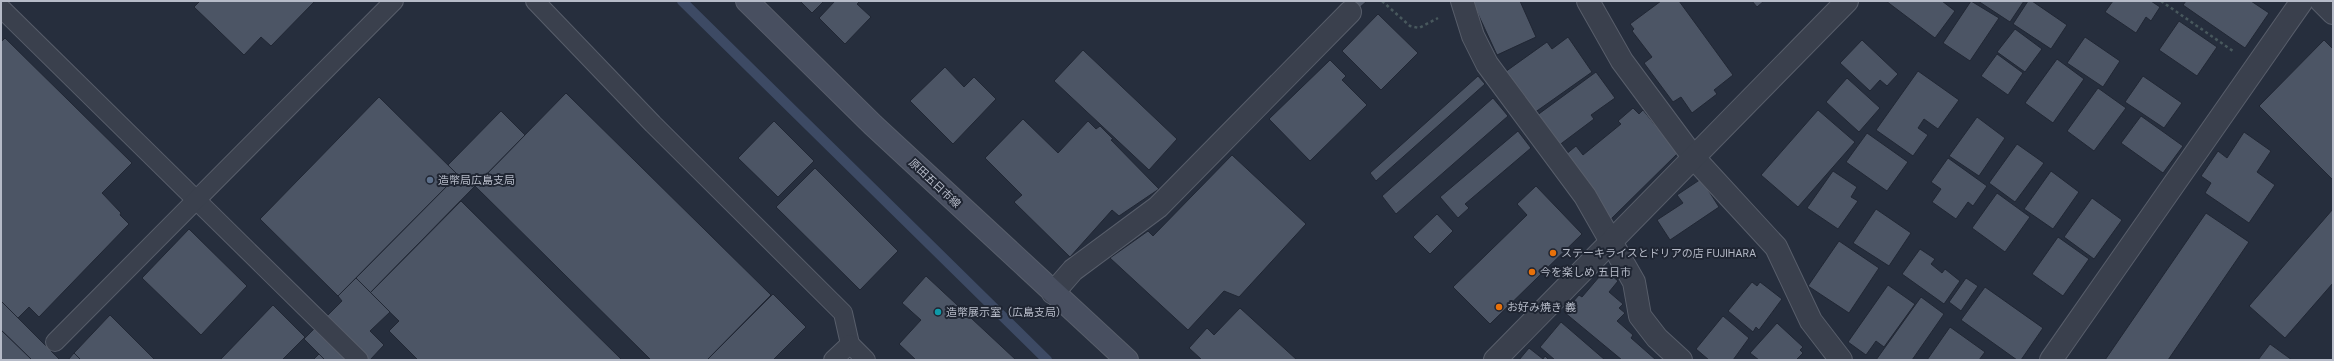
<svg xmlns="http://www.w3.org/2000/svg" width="2334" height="361" font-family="'DM Sans','Noto Sans JP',sans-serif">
	<rect width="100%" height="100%" fill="#262e3d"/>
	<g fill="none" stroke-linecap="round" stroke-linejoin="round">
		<polyline stroke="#3d4a64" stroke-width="10" points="682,1 1047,360"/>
	</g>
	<g fill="#4c5565" stroke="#212734">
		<polygon points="200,1 315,1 271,46 261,37 244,55 194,7"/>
		<polygon points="800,1 824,1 812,13"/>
		<polygon points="835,1 860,1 857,4 871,17 845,44 819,18"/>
		<polygon points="1350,1 1367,1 1358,9"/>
		<polygon points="1472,1 1520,1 1536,37 1497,55"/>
		<polygon points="1661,1 1679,1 1733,75 1714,90 1717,94 1692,113 1681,97 1673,102 1644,63 1652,57 1632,31 1634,29 1630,24"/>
		<polygon points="1752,1 1764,1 1757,7"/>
		<polygon points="1886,1 1942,1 1955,11 1935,38"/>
		<polygon points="1971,1 1999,18 1970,61 1943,43"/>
		<polygon points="1978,1 2024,1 2010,22"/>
		<polygon points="2028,1 2032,1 2067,25 2051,49 2013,24"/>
		<polygon points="2113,1 2151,1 2160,7 2151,21 2146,17 2136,33 2105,12"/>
		<polygon points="2186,1 2251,1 2269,13 2245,48 2183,5"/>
		<polygon points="1378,14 1418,53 1381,90 1342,51"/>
		<polygon points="2179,21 2217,47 2197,76 2159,50"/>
		<polygon points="2015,29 2042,49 2025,72 1997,52"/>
		<polygon points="1568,37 1592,72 1534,113 1505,72 1547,42 1552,49"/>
		<polygon points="2085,37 2120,61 2103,87 2067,63"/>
		<polygon points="5,38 132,163 102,193 121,213 120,215 129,224 39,317 29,307 18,318 1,301 1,42"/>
		<polygon points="1862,40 1898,74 1887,86 1880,80 1870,91 1840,63"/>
		<polygon points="2324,40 2333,49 2333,180 2259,106"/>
		<polygon points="1083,50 1177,139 1149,170 1054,81"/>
		<polygon points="1997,54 2023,73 2008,95 1981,76"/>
		<polygon points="2057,59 2084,79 2053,123 2025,103"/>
		<polygon points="1330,60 1346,76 1342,80 1367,105 1310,161 1269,119"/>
		<polygon points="945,67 964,87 974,77 996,99 953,144 910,101"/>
		<polygon points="1918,71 1959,100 1938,129 1924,119 1918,128 1928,135 1913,156 1876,130"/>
		<polygon points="1596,72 1615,98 1591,115 1594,119 1558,146 1536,116"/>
		<polygon points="1478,76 1485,84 1376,181 1370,173"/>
		<polygon points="2143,76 2182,103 2164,128 2125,102"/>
		<polygon points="1847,78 1880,108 1859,132 1826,102"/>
		<polygon points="2098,88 2126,108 2094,151 2067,131"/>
		<polygon points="566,93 771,295 707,360 651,360 475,186"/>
		<polygon points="379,97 458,175 338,296 260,219"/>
		<polygon points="1493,98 1508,116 1396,214 1382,196"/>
		<polygon points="1633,108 1639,114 1643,110 1678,153 1610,220 1565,155 1576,146 1583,155 1621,124 1618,121"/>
		<polygon points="1818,110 1855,142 1798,207 1761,175"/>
		<polygon points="501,111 525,135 370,293 356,278 458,175 448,165"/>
		<polygon points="2141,116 2183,146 2163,173 2121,143"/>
		<polygon points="1977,117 2005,138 1979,176 1949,156"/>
		<polygon points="1023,119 1058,153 1088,121 1096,129 1100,126 1113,139 1111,140 1159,189 1119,216 1112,210 1070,257 1014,202 1022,195 985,158"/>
		<polygon points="774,121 814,161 778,197 738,158"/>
		<polygon points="1518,131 1531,148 1465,204 1469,208 1458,218 1440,197"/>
		<polygon points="2244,132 2271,151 2257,172 2275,185 2249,223 2205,193 2211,183 2201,176 2218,151 2227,158"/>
		<polygon points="1867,133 1908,162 1887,191 1846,162"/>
		<polygon points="2017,144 2044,163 2015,202 1989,183"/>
		<polygon points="1232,155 1306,224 1239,297 1224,291 1188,330 1110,258 1148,231 1153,236"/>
		<polygon points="1948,158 1987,186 1973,206 1968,202 1956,219 1932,202 1941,189 1931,182"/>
		<polygon points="815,168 898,251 860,290 776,207"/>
		<polygon points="1833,171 1857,187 1851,197 1858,201 1838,229 1807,208"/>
		<polygon points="2051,171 2079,192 2053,229 2024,209"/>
		<polygon points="1701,179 1719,207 1670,240 1657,220 1683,203 1677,195"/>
		<polygon points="1536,186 1582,234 1490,324 1453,287 1527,215 1517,204"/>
		<polygon points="1997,193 2030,217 2005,252 1972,228"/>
		<polygon points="2092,198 2122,220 2094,259 2064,237"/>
		<polygon points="461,201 622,360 418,360 389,331 399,321 370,293"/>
		<polygon points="1876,209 1911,233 1889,266 1853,243"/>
		<polygon points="2333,209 2333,283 2285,338 2249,306"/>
		<polygon points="2206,213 2249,242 2168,360 2105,360"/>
		<polygon points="1437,214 1453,231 1430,254 1413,237"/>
		<polygon points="189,229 247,286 201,335 142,278"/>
		<polygon points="2058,237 2089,259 2063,296 2032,274"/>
		<polygon points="1839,241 1879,268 1849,313 1808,286"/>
		<polygon points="1920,249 1935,259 1931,264 1942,273 1945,269 1960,281 1944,304 1902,274"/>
		<polygon points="1605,270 1618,281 1609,292 1623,304 1619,308 1625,313 1617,321 1633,335 1631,338 1656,360 1622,360 1564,312 1579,295 1582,297"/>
		<polygon points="926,276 1016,360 916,360 899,344 921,320 902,303"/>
		<polygon points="356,278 390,312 370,331 384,345 370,360 325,360 304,339 342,301 338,296"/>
		<polygon points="1966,278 1978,286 1961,311 1949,302"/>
		<polygon points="1752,282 1757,286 1760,282 1782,299 1759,330 1756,327 1753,332 1728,311"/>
		<polygon points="1888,285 1915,304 1884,347 1876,341 1866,355 1848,342"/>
		<polygon points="1985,287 2043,328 2021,360 2017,360 1961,320"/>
		<polygon points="773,294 806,327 773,360 707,360"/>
		<polygon points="1921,297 1944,314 1912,360 1876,360"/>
		<polygon points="1,301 60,360 32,360 1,330"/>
		<polygon points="273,305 305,337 282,360 220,360"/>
		<polygon points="1240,308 1297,360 1202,360 1189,348 1207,328 1214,335"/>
		<polygon points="110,315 155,360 81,360 74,353"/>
		<polygon points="1723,316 1749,338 1733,360 1709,360 1696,349"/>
		<polygon points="1561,322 1605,360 1555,360 1540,347"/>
		<polygon points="1777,323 1803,347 1800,350 1803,353 1796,360 1759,360 1750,353"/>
		<polygon points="1950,327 1985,352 1979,360 1927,360"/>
		<polygon points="1,330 32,360 1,360"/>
		<polygon points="2270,344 2292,360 2258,360"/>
		<polygon points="1529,348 1543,359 1545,356 1549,360 1519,360"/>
		<polygon points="74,353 81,360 68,360"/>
		<polygon points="319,354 325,360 313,360"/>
	</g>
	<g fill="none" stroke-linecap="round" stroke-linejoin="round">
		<g stroke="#585e6b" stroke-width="20">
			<g id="service">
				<polyline points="535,1 653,124 843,313 850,344"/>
				<polyline points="1,8 359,360"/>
				<polyline points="55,342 394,1"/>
				<polyline points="833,360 850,344 866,360"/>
			</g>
		</g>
		<g stroke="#585e6b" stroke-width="24">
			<g id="minor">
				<polyline points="1462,1 1473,36 1487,64 1585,196 1634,282 1640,316 1657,338 1681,360"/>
				<polyline points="1588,1 1622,61 1694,158 1776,247 1811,321 1841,360"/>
				<polyline points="2321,1 2333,13"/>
				<polyline points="1053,293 1073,270 1158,207 1350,12"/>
				<polyline points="1495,360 1847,1"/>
				<polyline points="2051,360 2302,1"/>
			</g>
		</g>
		<g stroke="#585e6b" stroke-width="24">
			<polyline id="secondary" points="747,1 873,125 1127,360"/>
		</g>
		<g stroke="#48585d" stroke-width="2.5" stroke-dasharray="3 3" stroke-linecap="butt">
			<polyline points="1382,1 1410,26 1419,28 1438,18"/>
			<polyline points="2161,1 2233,51"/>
		</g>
		<use href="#service" stroke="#3a404d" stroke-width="18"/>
		<use href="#minor" stroke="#3a404d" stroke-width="22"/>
		<use href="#secondary" stroke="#484f60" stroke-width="22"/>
	</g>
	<circle fill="#5c6f8a" stroke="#1f2532" stroke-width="1.5" cx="430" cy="180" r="4"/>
	<g fill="#e8710a" stroke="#1f2532" stroke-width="1.5">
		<circle cx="1553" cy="253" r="4"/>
		<circle cx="1532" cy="272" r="4"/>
		<circle cx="1499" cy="307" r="4"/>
	</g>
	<circle fill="#0f9aa8" stroke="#1f2532" stroke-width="1.5" cx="938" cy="312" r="4"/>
	<g text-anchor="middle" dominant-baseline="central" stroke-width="4" stroke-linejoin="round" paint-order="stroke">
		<g font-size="11" fill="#b6bbc8" stroke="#1f2532" text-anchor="start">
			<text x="438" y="180">造幣局広島支局</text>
			<text x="1561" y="253">ステーキライスとドリアの店 FUJIHARA</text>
			<text x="1540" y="272">今を楽しめ 五日市</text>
			<text x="1507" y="307">お好み焼き 義</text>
			<text x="946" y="312">造幣展示室（広島支局）</text>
		</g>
		<g font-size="11" fill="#b6bbc8" stroke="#1f2532">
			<text transform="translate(935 183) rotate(43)">原田五日市線</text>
		</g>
	</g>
	<rect width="2334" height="361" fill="none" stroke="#b6bbc8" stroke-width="4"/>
</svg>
